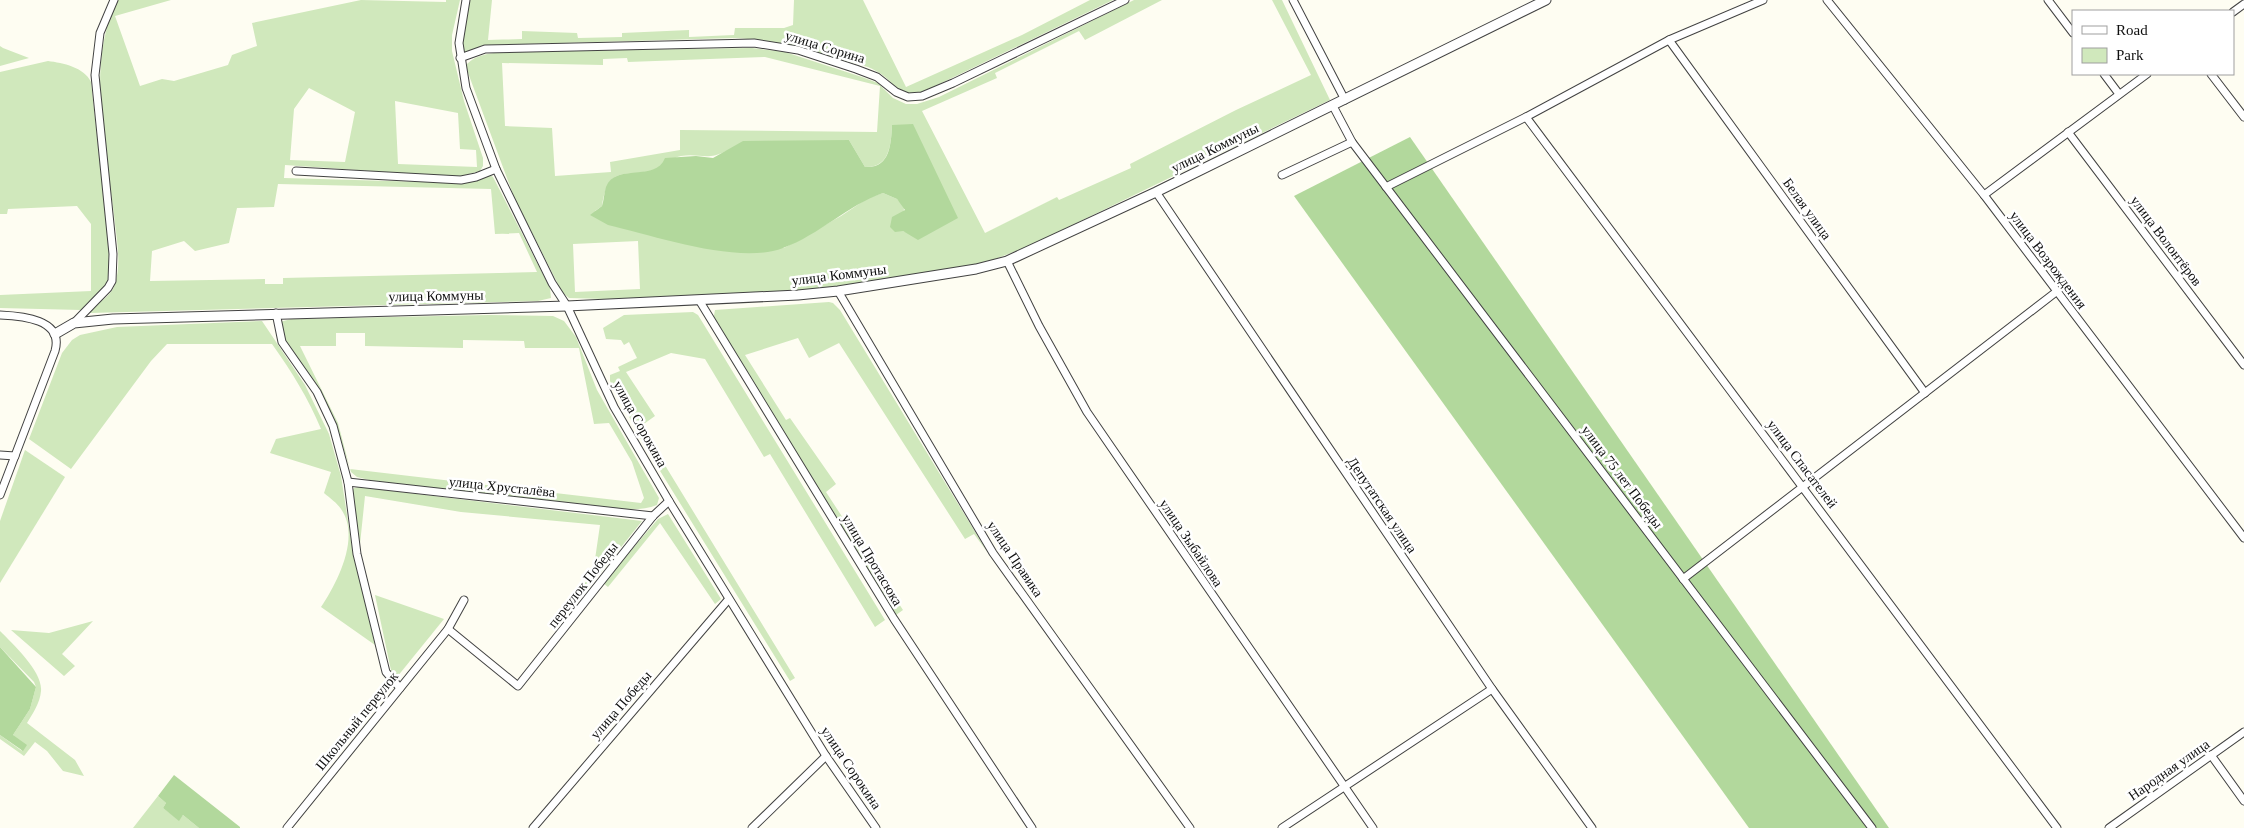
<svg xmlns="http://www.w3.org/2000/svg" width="2244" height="828" font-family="'Times New Roman',serif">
	<rect width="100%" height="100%" fill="#fefdf2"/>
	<g fill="#d0e8bc" fill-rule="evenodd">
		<path d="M118 0H171L115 16 140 86 162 79 174 81 228 65 232 55 257 46 252 23 361 0 446 2V0H460L452 35V51L464 101 483 158V166L480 171 458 177 285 165 284 178 460 183 490 175 493 177 550 288 551 298 538 301 90 313 91 308C100 302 112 295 115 284 122 263 116 236 114 215 106 149 85 61 118 0ZM309 88 355 112 345 162 290 160 294 109ZM395 101 458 113 460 149 476 150 477 167 398 164ZM278 184 491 189 495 234 519 233 537 272 283 278V284H265V279L150 281 152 251 184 241 195 251 229 243 237 208 274 207Z"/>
		<path d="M470 0H492L488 40 522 39V31L577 33 578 38 622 37V33L689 30V37L734 35 735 28H784L793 25 794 0H863L906 87 1022 35 1090 0H1113L925 91C895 101 898 82 876 71 867 65 854 64 843 60 807 49 773 40 735 38L492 45H483L464 54C456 38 466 16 470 0Z"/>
		<path d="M1134 0H1162L1085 40 1079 31 995 73 997 78 922 111 985 233 1057 197 1059 200 1131 168 1130 164 1236 110 1311 75 1272 0H1282L1330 100 1029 246 977 266 838 288 736 298 641 300 569 298 562 292 514 197 467 70V64C476 55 487 54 500 52L752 48 785 52 862 77 878 83 893 98 906 104H917L939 97ZM765 57 880 86 877 132 680 130V150L610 162 611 172 555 176 552 128 505 126 502 63 603 65V59L627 58 628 62ZM892 125 911 234 903 231 904 206 897 199 883 193 868 198 841 216 784 248 595 211 602 206C609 164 623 178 654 170 663 168 671 158 681 156 700 153 707 161 726 151L849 140 865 167C890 168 891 144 892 125ZM638 241 640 289 575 292 573 244Z"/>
		<polygon points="0,46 3,48 29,58 0,66"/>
		<path d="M48 61C63 63 84 67 91 82L109 245V276L107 285 81 310 0 308V295L91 291V224L77 206 8 209 7 214H0V72Z"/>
		<polygon points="829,302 833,303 840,310 988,553 974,534 965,539 839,343 809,358 798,338 745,355 786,420 790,418 836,484 826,492 903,610 896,615 800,467 713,321 715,310"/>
		<polygon points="693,312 698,315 885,620 875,627 770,454 764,457 705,359 671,353 626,372 655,416 641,426 795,678 790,681 644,445 610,381 610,375 620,371 618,367 637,358 629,342 624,345 621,340 606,339 603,328 624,315"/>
		<path d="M489 315 553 316 564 321 576 337 597 390 659 498 657 505C635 514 605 506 582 504 512 497 443 489 373 481L357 477 351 472 336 425 321 395 281 334 280 322 291 319ZM336 333H365V346L463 348V340L524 341 525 348H579L594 424 609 423 632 462 644 498 641 503 350 469 338 423 300 346H336Z"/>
		<path d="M262 321 305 385 329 434 341 476 352 547 375 645 321 607C337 583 361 537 341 509 337 503 330 498 324 493L331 472 270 453 276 439 321 429C308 398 292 372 272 344H167L151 361 71 469 29 439 62 353 72 340 80 335 117 327Z"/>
		<polygon points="25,450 65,477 0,583 0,521"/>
		<polygon points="359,487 642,521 578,601 573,597 593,573 600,525 461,512 365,496 360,544 352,492 354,488"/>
		<polygon points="668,514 721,599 715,604 660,523 608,587 603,583 658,519"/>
		<polygon points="375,595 444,619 397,677 392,675"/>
		<polygon points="93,621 62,654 75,666 64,676 11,630 49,633"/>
		<path d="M0 631C13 644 43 672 41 691 40 703 33 713 27 723L75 760 84 776 63 771 47 751 35 742 24 756 0 739V735L22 751 13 735 30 709 36 687 34 682 0 647Z"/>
		<polygon points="158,796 166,803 163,808 179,820 183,815 199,828 133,828"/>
	</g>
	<g fill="#b2d89c">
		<path d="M913 124 958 218 918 240 903 231 895 232 890 227 892 217 905 210 897 199 883 193C848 205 819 235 783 248 739 265 655 236 608 225L590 215 602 206C604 200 604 193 606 187 616 162 655 183 665 158L696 156 713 158 743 141 849 140 865 167C890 169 891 144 892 125Z"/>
		<polygon points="1410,137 1889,828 1749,828 1294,196"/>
		<polygon points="0,647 36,687 30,709 13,735 27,745 23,751 0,735"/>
		<polygon points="174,775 240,827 240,828 199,828 183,815 179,821 163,808 166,803 158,796"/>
	</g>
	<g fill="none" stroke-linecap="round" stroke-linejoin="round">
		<g stroke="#424242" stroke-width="9">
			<g id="minor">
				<polyline points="466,0 459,43 466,88 496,169 552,283 567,306 614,407 669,501 826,756 876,828"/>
				<polyline points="1293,0 1345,100"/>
				<polyline points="1827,0 1984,195 2244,538"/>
				<polyline points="2048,0 2073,33"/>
				<polyline points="2233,12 2244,4"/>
				<polyline points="1669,40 1925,393"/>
				<polyline points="460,58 485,49 754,43 798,50 856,69 877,77 896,92 908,97 922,96 953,83 1125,0"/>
				<polyline points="2104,74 2119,94"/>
				<polyline points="2211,74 2244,117"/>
				<polyline points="1526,117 2057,828"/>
				<polyline points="2068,132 2244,365"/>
				<polyline points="1352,142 1872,828"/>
				<polyline points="296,171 461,180 476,177 496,169"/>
				<polyline points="1282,175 1352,142 1333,106"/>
				<polyline points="1386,187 1526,117 1669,40 1763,0"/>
				<polyline points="1156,192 1492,689 1592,828"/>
				<polyline points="1984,195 2147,74"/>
				<polyline points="1007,261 1039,326 1087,412 1373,828"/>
				<polyline points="838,291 993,553 1190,828"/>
				<polyline points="699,300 894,619 1032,828"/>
				<polyline points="276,313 282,342 317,392 333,426 348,482 357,554 386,672 400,688"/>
				<path d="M0 315C22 316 64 319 55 351L0 495"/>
				<polyline points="74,323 108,288 112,281 113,254 95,75 100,33 114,0"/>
				<polyline points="0,455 15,456"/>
				<polyline points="348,482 653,516"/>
				<polyline points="1683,579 2056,292"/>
				<polyline points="448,629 518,686 653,516 669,501"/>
				<polyline points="2211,755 2244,801"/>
				<polyline points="287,828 448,629 464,600"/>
				<polyline points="533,828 728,600"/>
				<polyline points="752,828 826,756"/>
				<polyline points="1282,828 1492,689"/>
				<polyline points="2109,828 2244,732"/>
			</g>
		</g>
		<g stroke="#424242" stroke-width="11">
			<polyline id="tertiary" points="55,334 74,323 113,319 567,306 798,295 838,291 976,269 1007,261 1156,192 1546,0"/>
		</g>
		<use href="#minor" stroke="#fff" stroke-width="7"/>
		<use href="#tertiary" stroke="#fff" stroke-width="9"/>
	</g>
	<g text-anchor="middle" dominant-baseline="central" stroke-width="5" stroke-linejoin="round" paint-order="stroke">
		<g font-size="14" fill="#0f0f0f" stroke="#fff">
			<text transform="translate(825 47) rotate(17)">улица Сорина</text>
			<text transform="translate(1215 148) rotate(-26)">улица Коммуны</text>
			<text transform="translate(1807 209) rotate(54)">Белая улица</text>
			<text transform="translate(2166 241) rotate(53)">улица Волонтёров</text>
			<text transform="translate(2048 260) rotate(53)">улица Возрождения</text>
			<text transform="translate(839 275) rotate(-7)">улица Коммуны</text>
			<text transform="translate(436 296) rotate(-1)">улица Коммуны</text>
			<text transform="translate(640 424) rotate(61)">улица Сорокина</text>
			<text transform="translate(1802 464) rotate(53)">улица Спасателей</text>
			<text transform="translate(1622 477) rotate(53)">улица 75 лет Победы</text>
			<text transform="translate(502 487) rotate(6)">улица Хрусталёва</text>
			<text transform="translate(1382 505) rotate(56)">Депутатская улица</text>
			<text transform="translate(1191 543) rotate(56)">улица Зыбайлова</text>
			<text transform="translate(1015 559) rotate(56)">улица Правика</text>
			<text transform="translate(872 560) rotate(59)">улица Протасюка</text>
			<text transform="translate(583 585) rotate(-52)">переулок Победы</text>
			<text transform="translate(621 705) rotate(-49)">улица Победы</text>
			<text transform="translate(357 721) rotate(-51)">Школьный переулок</text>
			<text transform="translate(851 768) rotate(56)">улица Сорокина</text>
			<text transform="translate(2169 770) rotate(-35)">Народная улица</text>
		</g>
	</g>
	<rect x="2072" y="10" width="162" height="65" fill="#ffffff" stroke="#9f9f9f"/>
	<rect x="2082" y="26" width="25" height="8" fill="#ffffff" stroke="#9f9f9f"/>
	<text x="2116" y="35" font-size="15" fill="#0f0f0f">Road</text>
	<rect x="2082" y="48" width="25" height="15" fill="#d0e8bc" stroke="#9f9f9f"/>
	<text x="2116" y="60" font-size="15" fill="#0f0f0f">Park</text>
</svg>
